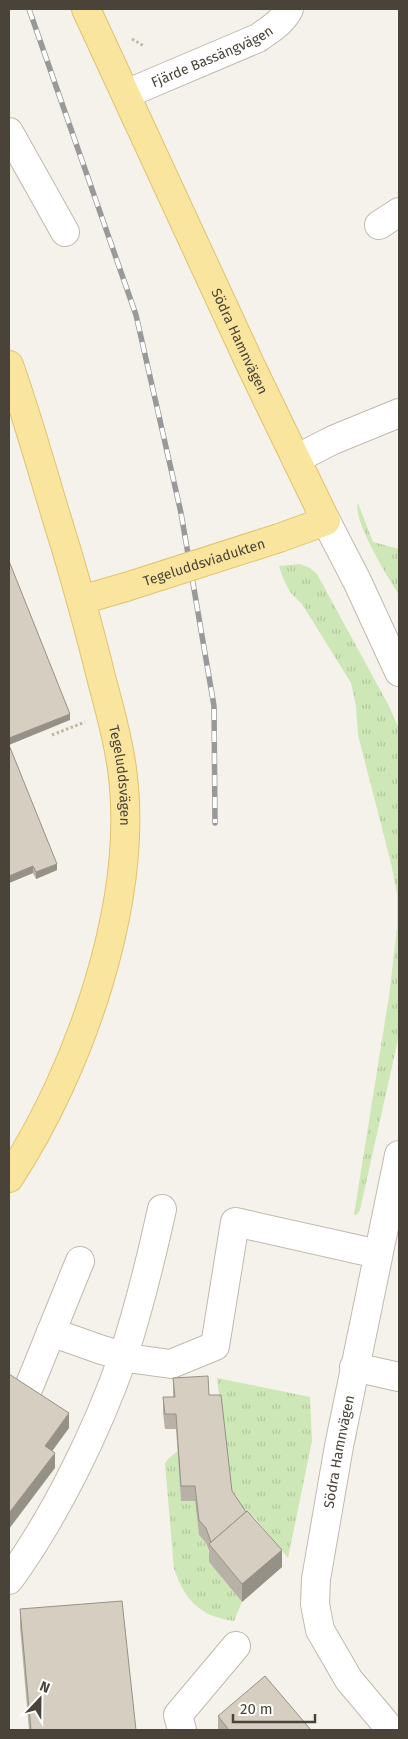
<svg xmlns="http://www.w3.org/2000/svg" width="408" height="1739" font-family="'Fira Sans',sans-serif">
	<defs>
		<pattern id="grass-tufts" width="24" height="20" patternUnits="userSpaceOnUse" patternTransform="scale(1.25)"><rect width="24" height="20" fill="#cee7b6"/><path d="M3 7l-1-3M5 7V3M7 7l1-3M15 17l-1-3M17 17v-4M19 17l1-3" fill="none" stroke="#b2c79d"/></pattern>
	</defs>
	<rect width="100%" height="100%" fill="#f5f2eb"/>
	<g fill="url(#grass-tufts)">
		<path d="M358 503 373 542 399 549V595C389 579 352 520 358 503Z"/>
		<polygon points="300,564 310,568 317,574 390,708 399,729 399,1035 360,1210 356,1215 354,1215 389,996 397,929 397,894 391,863 358,735 356,706 351,683 302,604 290,592 283,578 279,566"/>
		<polygon points="217,1378 310,1397 312,1441 288,1558 255,1518 241,1507 232,1506"/>
		<path d="M178 1451 181 1501H195L199 1535 206 1543 211 1559 209 1562 242 1602 234 1621C199 1616 186 1601 174 1569L165 1463 169 1458Z"/>
	</g>
	<g fill="none" stroke-linecap="round" stroke-linejoin="round">
		<g stroke="#c0baad" stroke-width="30">
			<g id="minor">
				<path id="s1" d="M126 94 258 38C269 30 283 22 289 9"/>
				<polyline points="9,132 65,232"/>
				<polyline points="379,225 399,212"/>
				<polyline points="296,459 333,440 399,413"/>
				<polyline points="326,521 357,581 399,672"/>
				<polyline points="51,1332 102,1350 134,1359 171,1364 215,1346 235,1222 378,1254"/>
				<polyline points="354,1367 399,1377"/>
				<polyline points="24,1399 80,1261"/>
				<path d="M9 1580C55 1517 97 1431 123 1357 139 1308 151 1259 162 1209"/>
				<polyline points="182,1730 178,1715 236,1646"/>
				<path id="s2" d="M391 1730 349 1680 320 1630 315 1604 316 1579 339 1446 399 1155"/>
			</g>
		</g>
		<g stroke="#dfc36e" stroke-width="30">
			<g id="major">
				<path id="s3" d="M86 9 251 366 326 521 279 538"/>
				<path id="s4" d="M9 365C30 424 46 485 65 545 78 589 90 632 101 677 109 707 118 738 122 769 140 900 80 1070 9 1178"/>
				<polyline points="81,600 126,587"/>
			</g>
		</g>
		<g stroke="#c1b79f" stroke-width="3" stroke-dasharray="2.5 2.5" stroke-linecap="butt">
			<polyline points="132,39 144,46"/>
			<polyline points="52,735 85,722"/>
		</g>
		<use href="#minor" stroke="#fff" stroke-width="28"/>
		<use href="#major" stroke="#fae59e" stroke-width="28"/>
		<g stroke="#999" stroke-width="5.5">
			<polyline id="rail" points="29,9 136,315 181,513 214,706 215,823"/>
		</g>
		<use href="#rail" stroke="#fff" stroke-width="4" stroke-dasharray="11" stroke-linecap="butt"/>
		<g stroke="#dfc36e" stroke-width="30" stroke-linecap="butt">
			<g id="major-bridge">
				<path id="s5" d="M126 587 279 538"/>
			</g>
		</g>
		<use href="#major-bridge" stroke="#fae59e" stroke-width="28"/>
	</g>
	<g fill="#b8b2a6">
		<polygon points="9,745 57,870 36,879 33,873 9,883"/>
		<polygon points="173,1378 209,1395 232,1491 282,1567 242,1602 209,1562 209,1551 206,1543 199,1535 195,1501 181,1501 176,1429 165,1429 163,1413 163,1397 173,1397"/>
		<polygon points="20,1609 136,1730 29,1730 20,1627"/>
		<polygon points="218,1716 311,1730 218,1730"/>
	</g>
	<g fill="#969187">
		<polygon points="70,714 70,720 9,745 9,738"/>
		<polygon points="57,864 57,870 36,879 36,872"/>
		<polygon points="33,866 33,873 9,883 9,876"/>
		<polygon points="69,1413 69,1428 45,1461 45,1446"/>
		<polygon points="55,1453 55,1468 9,1529 9,1513"/>
		<polygon points="282,1550 282,1567 242,1602 242,1584"/>
	</g>
	<g fill="#d6cfc1" stroke="#969187">
		<polygon points="9,561 70,714 9,738"/>
		<polygon points="9,745 57,864 36,872 33,866 9,876"/>
		<polygon points="9,1374 69,1413 45,1446 55,1453 9,1513"/>
		<polygon points="208,1376 209,1395 221,1395 232,1491 246,1512 211,1542 206,1528 199,1520 195,1486 181,1486 176,1414 165,1414 163,1397 175,1397 173,1378"/>
		<polygon points="247,1511 282,1550 242,1584 209,1544"/>
		<polygon points="122,1601 136,1730 31,1730 20,1609"/>
		<polygon points="265,1676 311,1730 229,1730 218,1716"/>
	</g>
	<g text-anchor="middle" dominant-baseline="central" stroke-width="4" stroke-linejoin="round" paint-order="stroke">
		<g font-size="14" fill="#494339" stroke="#fff">
			<text stroke="none"><textPath href="#s1" startOffset="94">Fjärde Bassängvägen</textPath></text>
			<text stroke="none"><textPath href="#s3" startOffset="366">Södra Hamnvägen</textPath></text>
			<text stroke="none"><textPath href="#s5" startOffset="82">Tegeluddsviadukten</textPath></text>
			<text stroke="none"><textPath href="#s4" startOffset="426">Tegeluddsvägen</textPath></text>
			<text stroke="none"><textPath href="#s2" startOffset="304">Södra Hamnvägen</textPath></text>
		</g>
	</g>
	<rect width="408" height="1739" fill="none" stroke="#494339" stroke-width="20"/>
	<g transform="translate(40 1699) rotate(22)" stroke="#ffffff" stroke-width="4" paint-order="stroke">
	<path d="M0-4L9 19L0 12L-9 19Z" fill="#494339"/>
	<text y="-8" font-size="14" font-weight="bold" text-anchor="middle" fill="#494339">N</text>
	</g>
	<path d="M233 1714v8h82v-8" fill="none" stroke="#494339" stroke-width="2.5"/>
	<text x="240" y="1714" font-size="15" fill="#494339" stroke="#ffffff" stroke-width="4" paint-order="stroke">20 m</text>
</svg>
